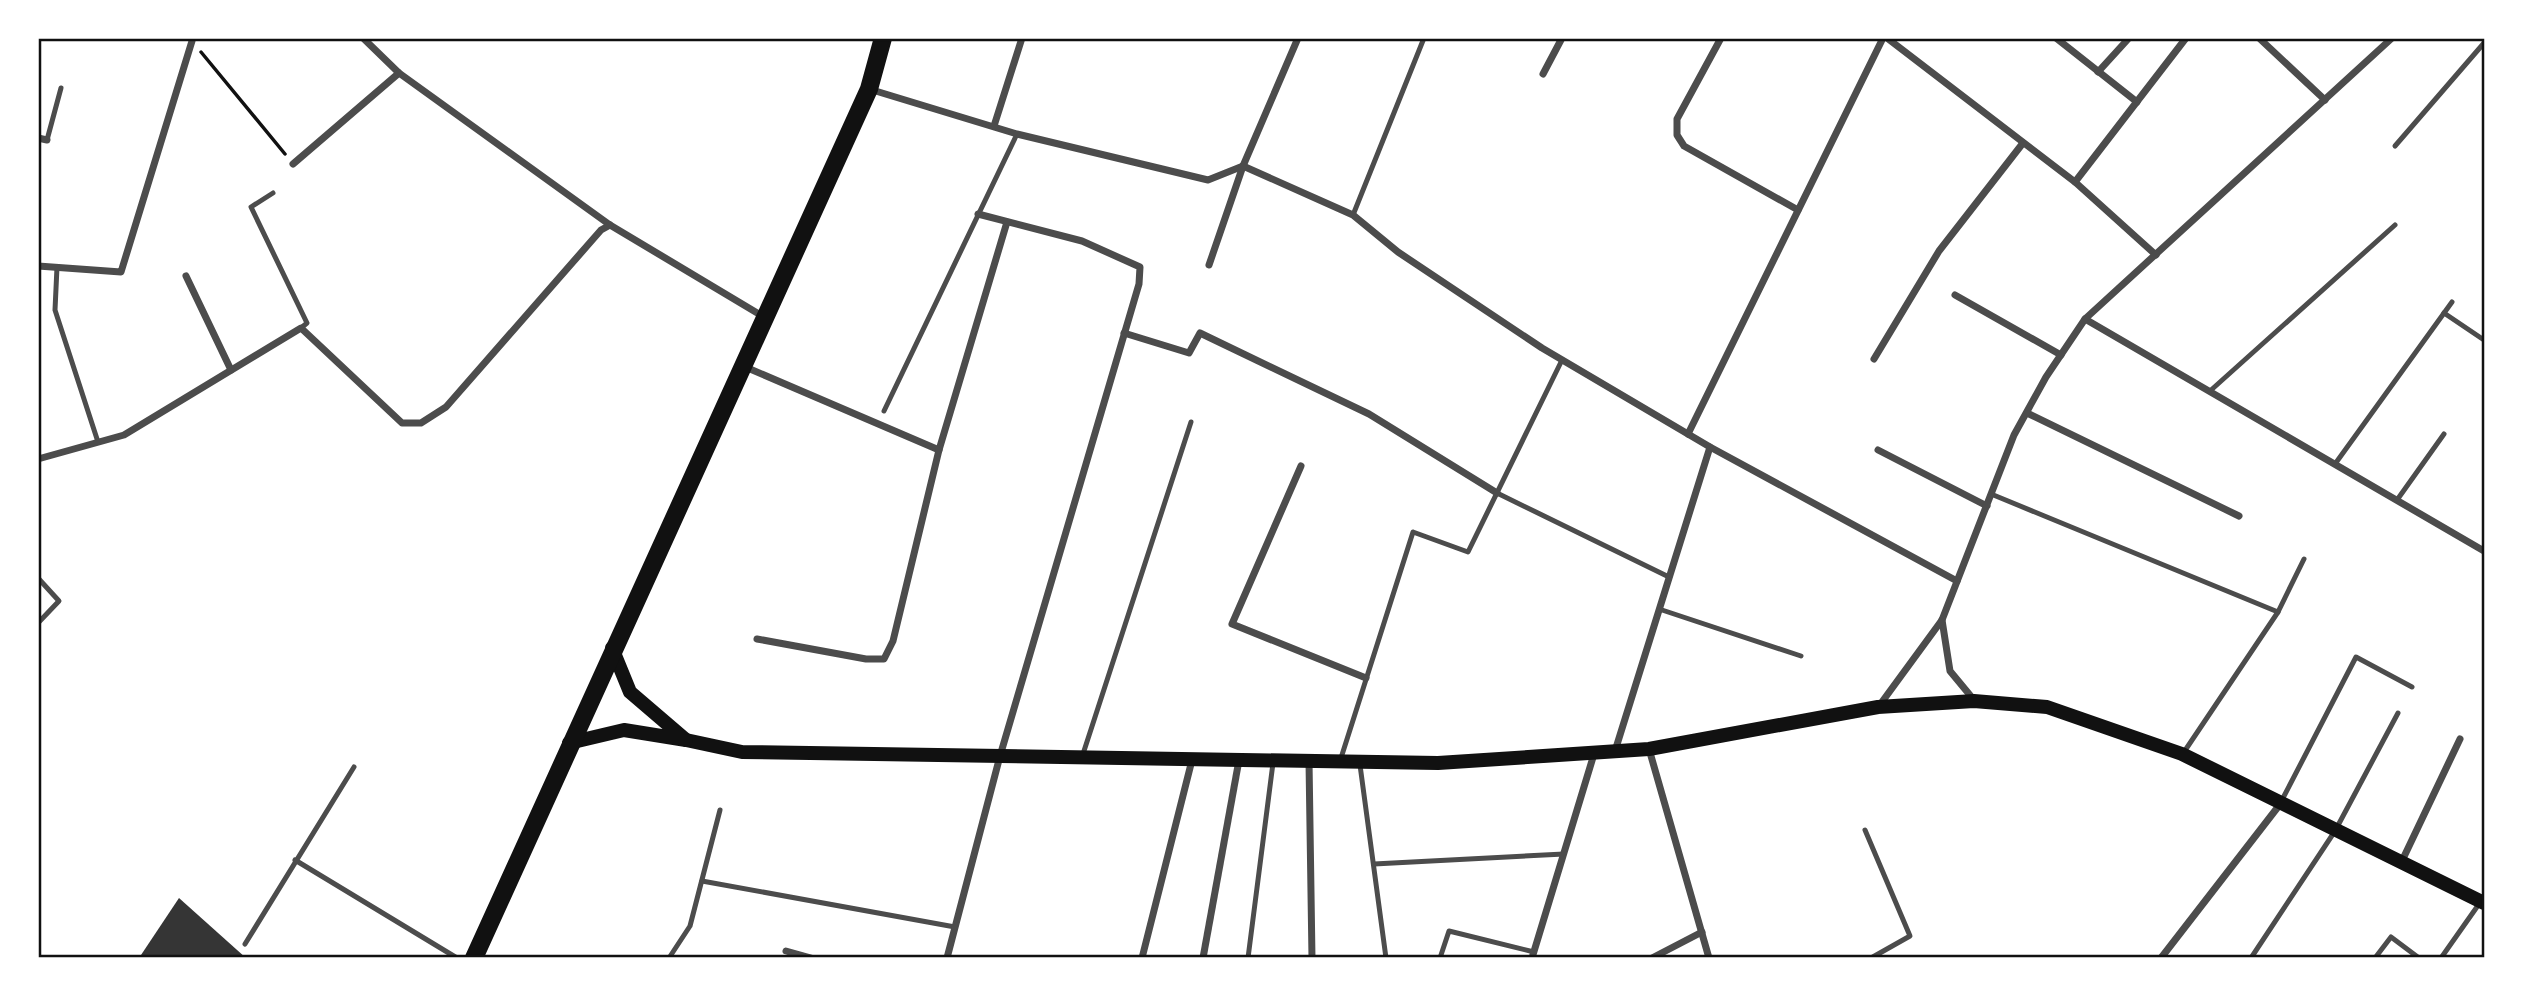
<svg xmlns="http://www.w3.org/2000/svg" width="2523" height="996" font-family="Barlow,sans-serif">
	<rect width="100%" height="100%" fill="#fff"/>
	<polygon fill="#353535" points="179,898 246,958 139,958"/>
	<g fill="none" stroke-linecap="round" stroke-linejoin="round">
		<polyline stroke="#111" stroke-width="3.5" points="201,52 285,154"/>
		<g stroke="#4c4c4c" stroke-width="5">
			<polyline points="47,140 61,88"/>
			<polyline points="2395,146 2484,43"/>
			<polyline points="273,193 251,207 307,323 301,328"/>
			<polyline points="1353,215 1424,38"/>
			<polyline points="57,267 55,310 98,442"/>
			<polyline points="2444,313 2484,340"/>
			<polyline points="2210,391 2395,225"/>
			<polyline points="884,411 1017,134"/>
			<polyline points="2335,464 2452,302"/>
			<polyline points="1497,493 1669,577"/>
			<polyline points="1991,494 2278,612"/>
			<polyline points="2397,500 2444,434"/>
			<polyline points="38,578 59,601 38,623"/>
			<polyline points="1659,609 1801,656"/>
			<polyline points="2184,752 2278,612 2304,559"/>
			<polyline points="1083,754 1191,422"/>
			<polyline points="1341,758 1413,532 1468,552 1562,360"/>
			<polyline points="1360,765 1386,958"/>
			<polyline points="2282,800 2356,657 2412,687"/>
			<polyline points="1865,830 1910,936 1871,958"/>
			<polyline points="295,860 457,958"/>
			<polyline points="1374,864 1564,854"/>
			<polyline points="702,881 955,927"/>
			<polyline points="245,944 354,767"/>
			<polyline points="669,958 690,926 720,810"/>
			<polyline points="1248,958 1273,763"/>
			<polyline points="1440,958 1449,931 1534,952"/>
			<polyline points="2251,958 2335,831 2398,713"/>
			<polyline points="2375,958 2391,937 2419,958"/>
			<polyline points="2441,958 2479,904"/>
		</g>
		<g stroke="#4c4c4c" stroke-width="7">
			<polyline points="363,38 399,73 610,225 764,317"/>
			<polyline points="1721,38 1677,119 1677,135 1684,146 1798,210"/>
			<polyline points="1887,38 2075,182 2156,255"/>
			<polyline points="2056,38 2137,102"/>
			<polyline points="2259,38 2325,100"/>
			<polyline points="2098,72 2129,38"/>
			<polyline points="1543,74 1562,38"/>
			<polyline points="869,89 1017,134 1208,180 1243,166"/>
			<polyline points="994,126 1022,38"/>
			<polyline points="38,138 47,140"/>
			<polyline points="293,164 399,73"/>
			<polyline points="1243,166 1353,215 1398,252 1542,348 1710,447 1957,581"/>
			<polyline points="2075,182 2186,38"/>
			<polyline points="1209,265 1243,166 1298,38"/>
			<polyline points="38,266 121,272 192,41"/>
			<polyline points="186,276 231,370"/>
			<polyline points="1955,295 2061,355"/>
			<polyline points="2085,319 2484,551"/>
			<polyline points="1124,333 1189,353 1200,333 1369,414 1497,493"/>
			<polyline points="1874,359 1939,251 2023,143"/>
			<polyline points="743,366 939,450"/>
			<polyline points="2027,413 2239,516"/>
			<polyline points="1688,434 1883,38"/>
			<polyline points="1878,450 1987,506"/>
			<polyline points="38,459 124,435 301,328 402,423 421,423 446,407 601,230 610,225"/>
			<polyline points="1301,466 1232,624 1366,678"/>
			<polyline points="1942,620 1950,671 1974,700"/>
			<polyline points="757,639 866,659 884,659 893,641 939,450 1007,222"/>
			<polyline points="1879,706 1942,620 2014,435 2046,377 2085,319 2392,38"/>
			<polyline points="1649,749 1709,958"/>
			<polyline points="1615,751 1710,447"/>
			<polyline points="1309,761 1312,958"/>
			<polyline points="2401,863 2460,739"/>
			<polyline points="786,951 811,958"/>
			<polyline points="947,958 1000,756 1139,284 1140,267 1082,241 978,214"/>
			<polyline points="1142,958 1192,760"/>
			<polyline points="1203,958 1239,760"/>
			<polyline points="1532,958 1594,754"/>
			<polyline points="1652,958 1702,932"/>
			<polyline points="2161,958 2281,803"/>
		</g>
		<g stroke="#111" stroke-width="14">
			<polyline points="686,740 742,752 1438,763 1649,749 1878,707 1974,701 2047,707 2182,754 2484,903"/>
			<polyline points="569,743 624,730 686,740 630,692 612,648"/>
		</g>
		<polyline stroke="#111" stroke-width="18" points="474,958 869,89 883,38"/>
	</g>
	<rect width="2523" height="996" fill="none" stroke="#ffffff" stroke-width="80"/>
	<rect x="40" y="40" width="2443" height="916" fill="none" stroke="#111" stroke-width="2.5"/>
</svg>
